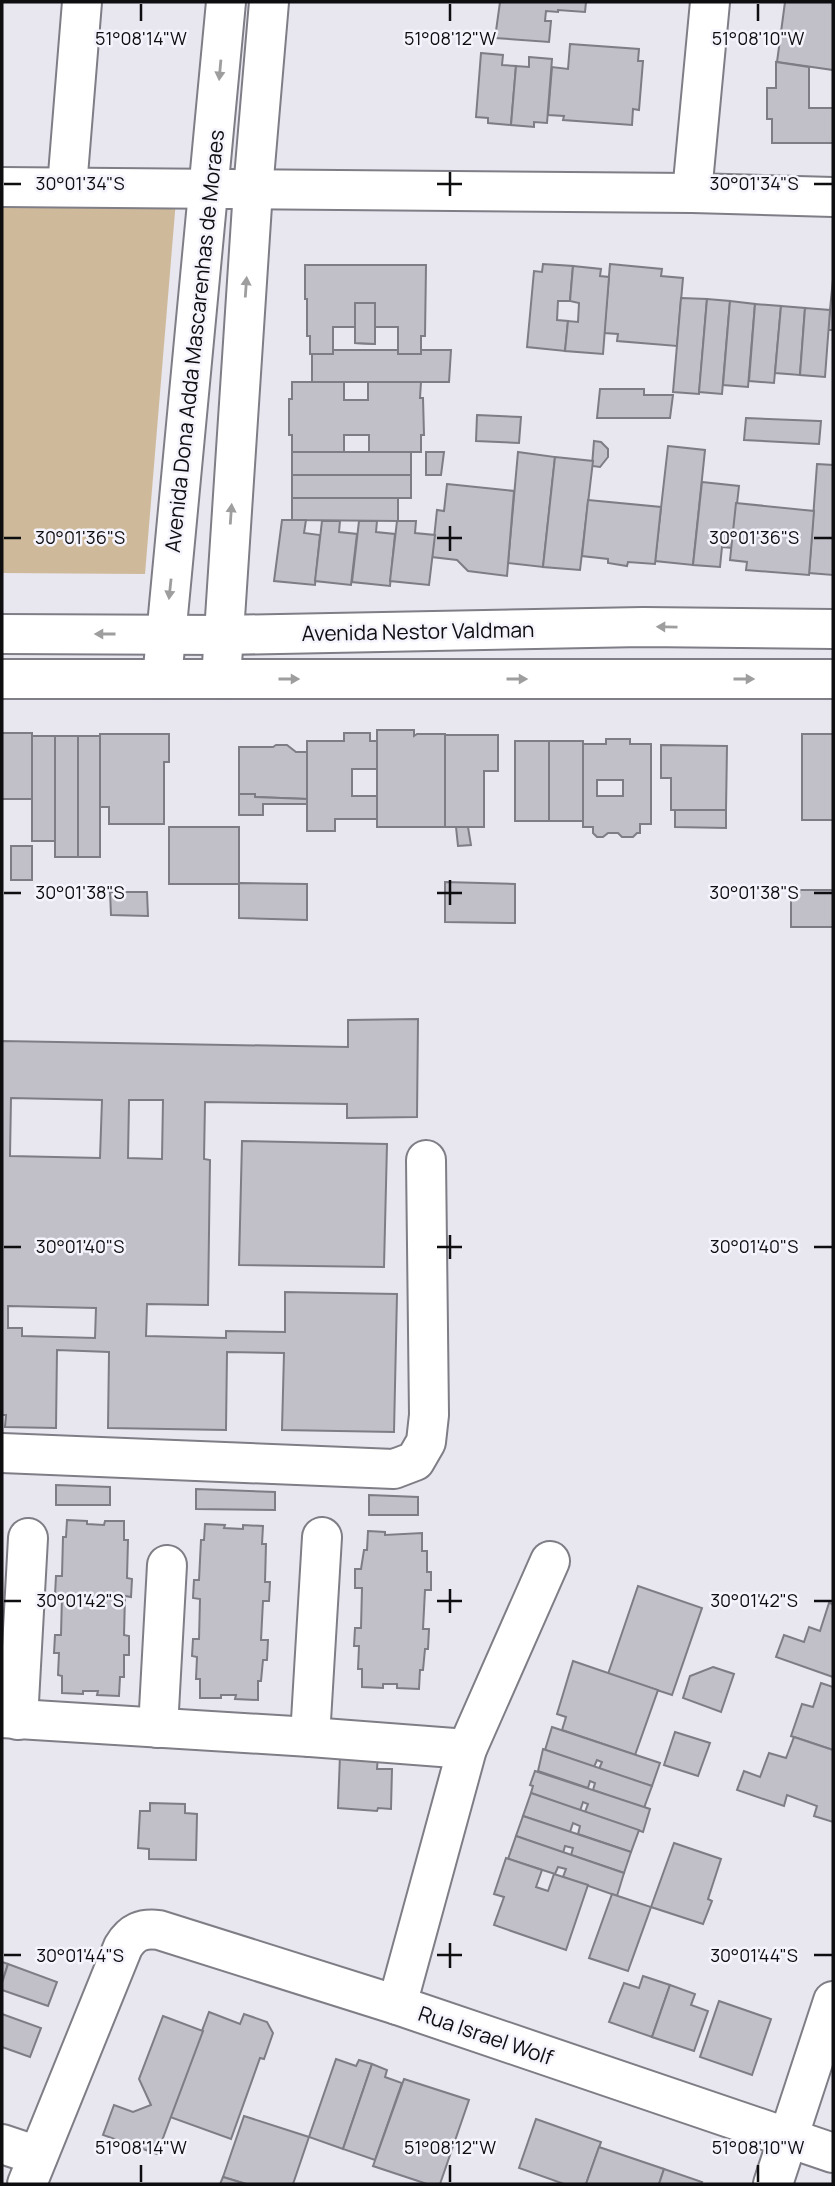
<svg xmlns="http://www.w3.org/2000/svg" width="835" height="2186" font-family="Manrope,sans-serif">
	<rect width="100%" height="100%" fill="#e8e6ef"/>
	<polygon fill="#ceba9b" points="2,198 176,200 145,574 2,573"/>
	<g fill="#c1bfc8" stroke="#7e7c85" stroke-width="2" fill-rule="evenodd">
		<polygon points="500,2 586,2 585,12 558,10 558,12 546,11 545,21 551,21 549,42 495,38"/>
		<polygon points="785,2 833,2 833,70 777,62"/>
		<polygon points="570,44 639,49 638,61 643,61 639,110 633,109 632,125 563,120 564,116 548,115 552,67 568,69"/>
		<polygon points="481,53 503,55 502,65 516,66 511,125 488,123 488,118 476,117"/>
		<polygon points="529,57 552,59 547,123 534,122 534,127 511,125 516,66 529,67"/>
		<polygon points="776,62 809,67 809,108 833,108 833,143 772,143 772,119 767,119 767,88 776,88"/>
		<polygon points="543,264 573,266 570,301 558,301 557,320 568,321 565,351 527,347 534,271 542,272"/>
		<polygon points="610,264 662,269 661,276 683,278 677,346 617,341 618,334 604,333"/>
		<polygon points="305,265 426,265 425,336 421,336 421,354 398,354 398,327 375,327 375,344 355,343 355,327 333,327 333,354 310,354 310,336 307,336 307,299 305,299"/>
		<polygon points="573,266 601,269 600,276 609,277 603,354 565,351 568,321 578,322 579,303 570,301"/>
		<polygon points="833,279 833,330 828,330"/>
		<polygon points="681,298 707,299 699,394 673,392"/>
		<polygon points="707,299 730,301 722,394 699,392"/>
		<polygon points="730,301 755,304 748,387 723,385"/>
		<polygon points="355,303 375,303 375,344 355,343"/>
		<polygon points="755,304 781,306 774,383 749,381"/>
		<polygon points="781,306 805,308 800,375 775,373"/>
		<polygon points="805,308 830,310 825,377 800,375"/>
		<polygon points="333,350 398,350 398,354 421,354 421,350 451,350 449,382 312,382 312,354 333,354"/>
		<polygon points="292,382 344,382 344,400 368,400 368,382 421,382 420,398 423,398 424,435 421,435 421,452 369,452 369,435 344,435 344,452 292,452 292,435 289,435 289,399 292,399"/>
		<polygon points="600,389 644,389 644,395 673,395 670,418 597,418"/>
		<polygon points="477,415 521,417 519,443 476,441"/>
		<polygon points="746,418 819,421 821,421 819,444 744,440"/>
		<polygon points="594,441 601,442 608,449 608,457 600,467 592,466"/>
		<polygon points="668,446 705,450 693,565 655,561"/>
		<rect x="292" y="452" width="119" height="23"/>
		<polygon points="426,452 444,452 441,475 426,475"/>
		<polygon points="518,452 555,457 543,567 508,563"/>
		<polygon points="555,457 593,461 580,570 543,567"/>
		<polygon points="817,464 833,465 833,575 809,573"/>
		<rect x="292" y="475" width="119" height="23"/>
		<polygon points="702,482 739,486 732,548 722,547 720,567 693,565"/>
		<polygon points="447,484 514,491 507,576 468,571 457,560 432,557 437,510 444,511"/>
		<polygon points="292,498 398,498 398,521 292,520"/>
		<polygon points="588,500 661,507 655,564 628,562 627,566 608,563 608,559 582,556"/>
		<polygon points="736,503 814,511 809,575 746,570 747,562 730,560"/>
		<polygon points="282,520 306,520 304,533 320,535 315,585 274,581"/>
		<polygon points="322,521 340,521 339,532 357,534 351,585 315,581"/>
		<polygon points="359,521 377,521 376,532 395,534 390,586 352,582"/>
		<polygon points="397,521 416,521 415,533 435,535 429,585 390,581"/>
		<polygon points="377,730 414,730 414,736 417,734 445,734 445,827 377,827"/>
		<rect x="2" y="733" width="30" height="66"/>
		<polygon points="344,733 370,733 370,741 377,741 377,769 352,769 352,796 377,796 377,819 335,819 335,831 307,831 307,741 344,741"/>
		<polygon points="100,734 169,734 169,762 164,762 164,824 109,824 109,807 100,807"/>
		<rect x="802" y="734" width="31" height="86"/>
		<polygon points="445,735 498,735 498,771 484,771 484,827 445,827"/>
		<rect x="32" y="736" width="23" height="105"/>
		<rect x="55" y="736" width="23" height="121"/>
		<rect x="78" y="736" width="22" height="121"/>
		<path d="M606 739H630V744H651V824H640V833H637L633 837H622L618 833H608L603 837H597L593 833V827H583V744H606ZM597 780H623V796H597Z"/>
		<rect x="515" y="741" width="34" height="80"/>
		<rect x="549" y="741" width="34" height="80"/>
		<polygon points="276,745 287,745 296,752 307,752 307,799 255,797 255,794 239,794 239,747 273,747"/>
		<polygon points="661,745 727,746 726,810 671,810 671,778 661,778"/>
		<polygon points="239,794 255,794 255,797 307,799 307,804 263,804 263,815 239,815"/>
		<polygon points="675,810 726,810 726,828 675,827"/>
		<rect x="169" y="827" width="70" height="57"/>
		<polygon points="456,827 468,827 471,845 458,846"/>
		<rect x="11" y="846" width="21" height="34"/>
		<polygon points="445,882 515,884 515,923 445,922"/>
		<polygon points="239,883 307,884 307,920 239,918"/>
		<rect x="791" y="890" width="42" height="37"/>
		<polygon points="110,892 147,892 148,916 111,915"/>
		<path d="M418 1019 417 1117 347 1118V1104L205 1102 204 1159 210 1160 208 1305 147 1304 146 1336 226 1338V1331L285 1332V1292L397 1294 394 1432 282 1430 284 1353 227 1352 226 1430 108 1428 109 1352 57 1350 56 1428 5 1427 6 1415H2V1041L348 1047V1020ZM11 1098 102 1100 100 1158 10 1156ZM129 1100H163L162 1159 128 1158ZM8 1306 96 1308 95 1338 22 1336V1328H8Z"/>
		<polygon points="242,1141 387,1144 384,1267 239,1265"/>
		<polygon points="56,1485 110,1487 110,1505 56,1505"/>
		<polygon points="196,1489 275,1492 275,1510 196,1509"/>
		<polygon points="369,1495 418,1497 418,1515 369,1515"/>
		<polygon points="67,1520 87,1521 87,1524 104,1525 105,1521 124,1521 124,1540 128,1540 127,1578 132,1579 131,1597 125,1596 124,1635 129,1636 129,1655 124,1655 124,1677 120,1677 119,1696 97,1695 98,1691 83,1691 83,1694 62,1693 62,1676 58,1675 59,1653 54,1653 55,1635 61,1635 62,1595 55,1595 56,1576 62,1576 63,1537 66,1537"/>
		<polygon points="205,1524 225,1525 224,1528 243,1529 243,1525 263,1526 262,1544 266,1544 265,1582 270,1582 269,1601 263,1601 261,1640 268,1640 267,1660 263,1660 261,1681 258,1681 258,1700 235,1699 236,1695 221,1695 221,1698 200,1698 200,1679 196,1679 197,1657 192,1656 193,1639 199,1639 200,1599 193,1598 194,1580 199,1580 201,1540 204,1540"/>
		<polygon points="368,1531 385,1532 385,1535 422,1533 422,1551 427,1551 427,1572 431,1572 431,1590 425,1590 423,1629 429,1629 428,1649 425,1649 423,1670 420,1670 419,1689 397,1688 397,1684 383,1684 383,1688 362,1687 362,1669 358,1669 359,1646 354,1646 355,1628 361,1628 362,1588 355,1588 355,1569 361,1569 364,1550 367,1550"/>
		<polygon points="638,1586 702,1608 672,1695 608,1674"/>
		<polygon points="829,1603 833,1604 833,1677 776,1657 784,1635 804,1642 809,1627 820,1631"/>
		<polygon points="573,1661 658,1690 635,1755 562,1730 566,1717 557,1714"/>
		<polygon points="713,1667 734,1674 721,1712 683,1698 690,1676"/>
		<polygon points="821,1683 833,1687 833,1750 791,1736 802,1704 813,1707"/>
		<polygon points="552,1727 660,1763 652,1786 599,1769 602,1762 597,1760 594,1767 545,1750"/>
		<polygon points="675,1732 710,1743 698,1776 664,1765"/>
		<polygon points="794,1737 833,1750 833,1822 814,1816 817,1806 787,1795 784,1806 737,1790 744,1771 760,1777 769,1753 786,1758"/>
		<polygon points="543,1749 652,1786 644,1808 593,1790 595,1783 590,1781 588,1788 538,1771"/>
		<polygon points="340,1755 378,1755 377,1769 392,1769 391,1809 378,1808 377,1811 338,1808"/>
		<polygon points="535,1771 650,1809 643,1832 585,1812 588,1804 583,1802 580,1811 531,1793 533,1786 530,1785"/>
		<polygon points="531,1793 639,1830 631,1852 578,1834 580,1826 573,1823 570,1832 523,1816"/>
		<polygon points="150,1803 185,1804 185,1813 197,1814 196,1860 149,1859 149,1849 138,1848 140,1811 150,1811"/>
		<polygon points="523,1816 631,1852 624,1873 571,1855 573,1848 565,1846 563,1853 516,1836"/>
		<polygon points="516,1836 624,1873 617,1896 563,1877 566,1869 558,1867 555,1874 508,1859"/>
		<polygon points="674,1843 721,1859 708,1899 712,1901 703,1924 651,1907"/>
		<polygon points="506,1858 542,1870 536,1887 548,1891 554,1874 588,1885 566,1950 494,1925 504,1897 494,1894"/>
		<polygon points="612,1894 651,1907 628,1971 589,1958"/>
		<polygon points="2,1962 8,1964 2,1983"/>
		<polygon points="8,1964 57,1982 48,2006 2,1990 2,1983"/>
		<polygon points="643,1976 670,1985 652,2037 609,2022 624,1983 639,1988"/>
		<polygon points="670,1985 695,1994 691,2005 708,2011 694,2051 652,2037"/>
		<polygon points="719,2001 771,2019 752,2075 700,2057"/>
		<polygon points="209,2012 240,2024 244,2014 267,2022 273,2033 264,2059 260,2058 231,2139 170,2117"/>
		<polygon points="2,2014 41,2028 30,2057 2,2047"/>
		<polygon points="163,2016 203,2031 157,2154 103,2135 114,2105 133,2112 151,2105 139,2079"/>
		<polygon points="336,2059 356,2066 359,2060 372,2064 343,2149 309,2137"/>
		<polygon points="372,2064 387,2070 385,2077 402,2083 375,2160 343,2149"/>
		<polygon points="404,2079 469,2100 440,2184 427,2184 373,2166"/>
		<polygon points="244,2116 309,2137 293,2184 246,2184 223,2177"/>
		<polygon points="536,2119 601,2142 586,2184 564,2184 519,2168"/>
		<polygon points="599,2147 664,2169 659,2184 586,2184"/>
		<polygon points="664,2169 702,2182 701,2184 659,2184"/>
		<polygon points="223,2177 246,2184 220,2184"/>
	</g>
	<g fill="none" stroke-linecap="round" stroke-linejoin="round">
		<g stroke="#7f7d85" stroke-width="42">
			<g id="minor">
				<polyline points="2,187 692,193 833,197"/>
				<polyline points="67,187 82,2"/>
				<polyline points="692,193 710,2"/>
				<polyline points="223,635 643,627 833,629"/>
				<polyline points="221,679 833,679"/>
				<polyline points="2,1453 394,1469 415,1461 426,1442 429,1415 426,1160"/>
				<polyline points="2,1718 310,1737 467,1749"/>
				<polyline points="18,1720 28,1538"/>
				<polyline points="158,1728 167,1565"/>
				<polyline points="310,1737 322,1537"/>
				<polyline points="397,2005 467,1749 550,1561"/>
				<polyline points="2,2144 38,2156"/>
				<path d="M27 2184 123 1947C132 1932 142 1928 159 1930L397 2005 833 2153"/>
				<polyline points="773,2184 833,2001"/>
			</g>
		</g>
		<g stroke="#7f7d85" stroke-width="42">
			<g id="major">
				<polyline points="2,634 223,635"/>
				<polyline points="2,679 221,679 253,190 269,2"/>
				<polyline points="162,679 226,2"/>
			</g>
		</g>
		<use href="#minor" stroke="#fff" stroke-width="38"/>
		<use href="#major" stroke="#fff" stroke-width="38"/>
	</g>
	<defs><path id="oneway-solid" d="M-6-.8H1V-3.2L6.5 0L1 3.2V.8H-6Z" transform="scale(1.75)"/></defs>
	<g fill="#9f9e9f">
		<use href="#oneway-solid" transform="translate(220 70) rotate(95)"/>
		<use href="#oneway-solid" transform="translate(246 287) rotate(-86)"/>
		<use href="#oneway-solid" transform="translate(231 514) rotate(-86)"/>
		<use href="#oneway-solid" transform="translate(170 589) rotate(96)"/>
		<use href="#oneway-solid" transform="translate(667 627) rotate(-179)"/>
		<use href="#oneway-solid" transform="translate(105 634) rotate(-180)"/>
		<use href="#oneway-solid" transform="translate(289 679)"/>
		<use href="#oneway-solid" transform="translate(517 679)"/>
		<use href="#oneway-solid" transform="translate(744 679)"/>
	</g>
	<path fill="none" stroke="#0e0d10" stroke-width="2.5" d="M141 4V21M450 4V21M758 4V21M450 172V196M4 184H21M437 184H462M814 184H832M450 526V551M4 538H21M437 538H462M814 538H832M450 880V905M4 893H21M437 893H462M814 893H832M450 1235V1259M4 1247H21M437 1247H462M814 1247H832M450 1589V1613M4 1601H21M437 1601H462M814 1601H832M450 1943V1968M4 1955H21M437 1955H462M814 1955H832M141 2165V2182M450 2165V2182M758 2165V2182"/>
	<g text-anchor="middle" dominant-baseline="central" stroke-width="5" stroke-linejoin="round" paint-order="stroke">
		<g font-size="21" fill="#0e0d10" stroke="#f5f3fc">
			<text transform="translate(194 341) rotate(-84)">Avenida Dona Adda Mascarenhas de Moraes</text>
			<text transform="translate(418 631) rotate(-1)">Avenida Nestor Valdman</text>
			<text transform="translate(486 2035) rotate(19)">Rua Israel Wolf</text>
		</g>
	</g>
	<g font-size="18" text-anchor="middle" fill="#0e0d10" stroke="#f5f3fc" stroke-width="5" stroke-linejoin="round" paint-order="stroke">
		<text x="141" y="45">51°08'14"W</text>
		<text x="450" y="45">51°08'12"W</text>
		<text x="758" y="45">51°08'10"W</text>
		<text x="80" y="190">30°01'34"S</text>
		<text x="754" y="190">30°01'34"S</text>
		<text x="80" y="544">30°01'36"S</text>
		<text x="754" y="544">30°01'36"S</text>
		<text x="80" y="899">30°01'38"S</text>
		<text x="754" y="899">30°01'38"S</text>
		<text x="80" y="1253">30°01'40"S</text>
		<text x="754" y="1253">30°01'40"S</text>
		<text x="80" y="1607">30°01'42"S</text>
		<text x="754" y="1607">30°01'42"S</text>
		<text x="80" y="1962">30°01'44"S</text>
		<text x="754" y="1962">30°01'44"S</text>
		<text x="141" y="2154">51°08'14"W</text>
		<text x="450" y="2154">51°08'12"W</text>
		<text x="758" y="2154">51°08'10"W</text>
	</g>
	<rect width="835" height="2186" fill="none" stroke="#0e0d10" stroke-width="7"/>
</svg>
